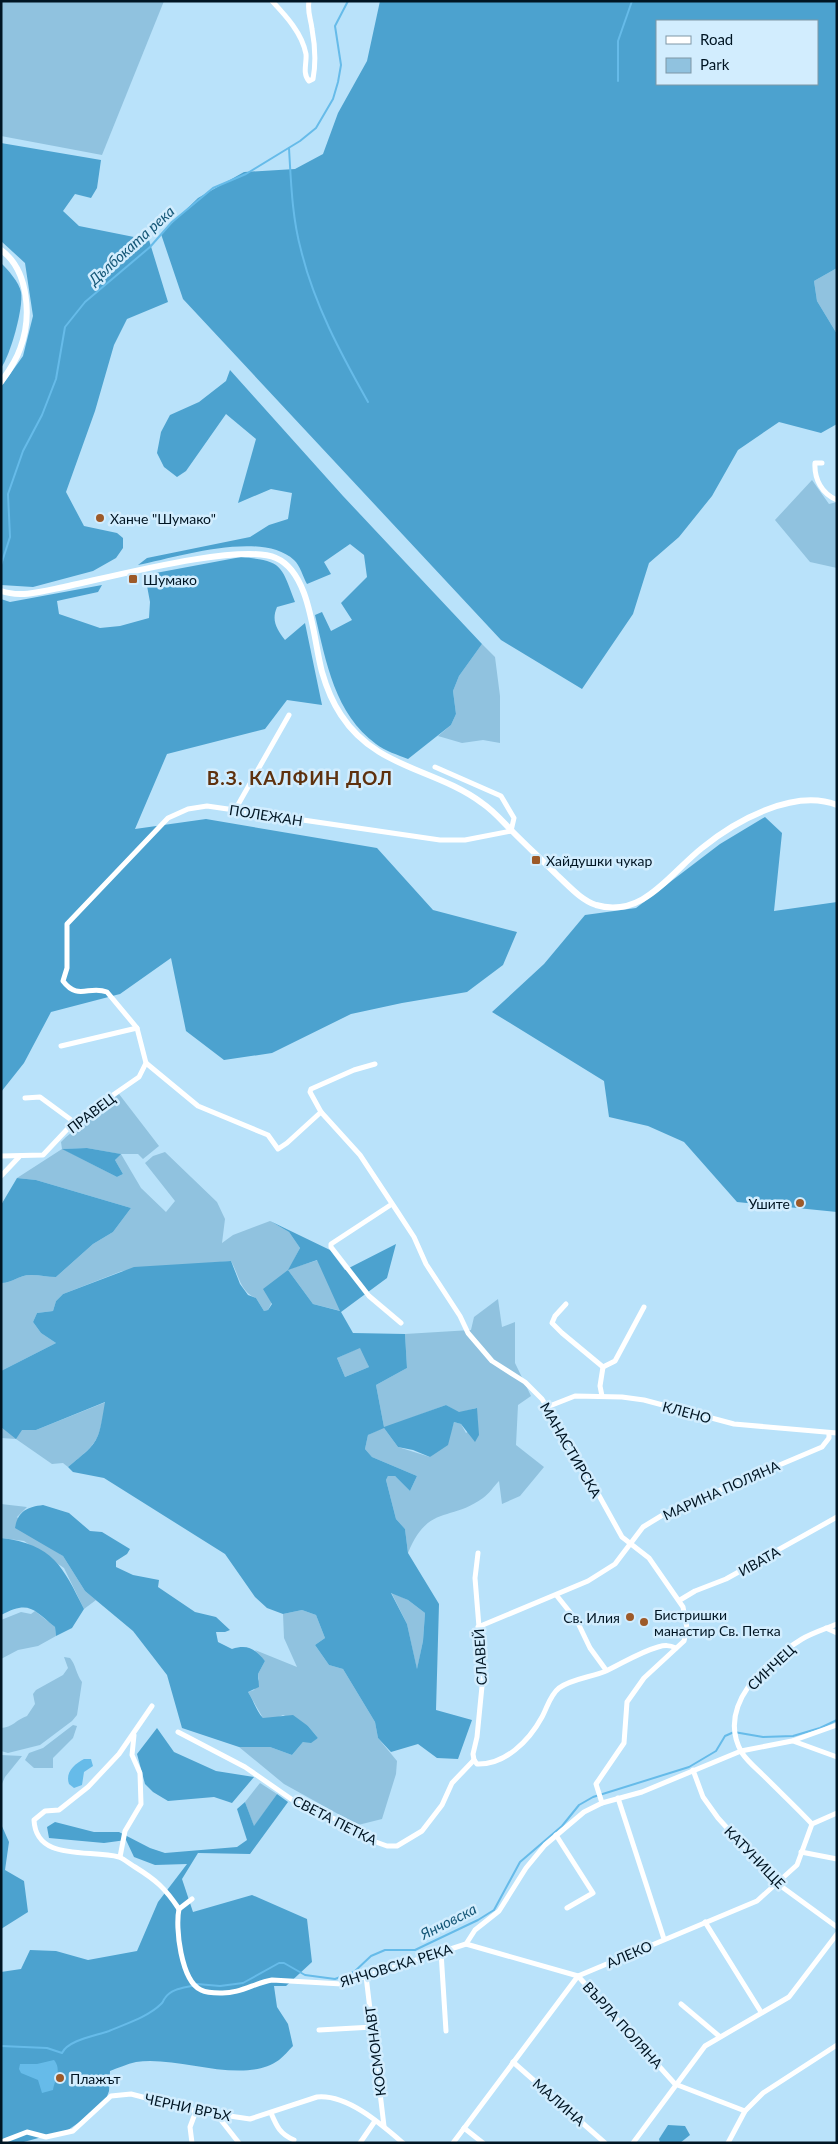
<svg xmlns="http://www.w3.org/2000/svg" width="838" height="2144" font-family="Lato,sans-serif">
	<rect width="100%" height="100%" fill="#b9e2fa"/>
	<g fill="#90c2df" fill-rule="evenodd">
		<polygon points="1,1 164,1 102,155 1,136"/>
		<polygon points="837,268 837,334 817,301 814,281"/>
		<polygon points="812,480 829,504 837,502 837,568 810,562 775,520"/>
		<polygon points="482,644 495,657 500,696 500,743 483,740 462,743 438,736 451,725 456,714 453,691 459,676"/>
		<path d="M119 1094 159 1146 143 1159 138 1154H121L141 1188 166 1212 175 1201 145 1163 153 1156 165 1152 217 1202 225 1219 222 1243 233 1235 270 1221 289 1232 300 1248 289 1269 318 1260 341 1311 313 1304 288 1270 268 1310 264 1311 256 1298C240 1292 239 1275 231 1261L122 1271 63 1294 56 1301 53 1311 37 1313 33 1322 41 1333 56 1343 1 1371V1283C13 1283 20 1274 32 1275 40 1275 47 1277 56 1277L93 1244 113 1232 131 1208 36 1180 17 1178 62 1149 61 1142 66 1137ZM87 1148 120 1154 115 1160 123 1174 117 1177 63 1149Z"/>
		<path d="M498 1299 502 1327 515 1322V1363L531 1396 518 1405 516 1445 544 1467 520 1496 502 1504 499 1481C494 1486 489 1494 483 1498 450 1522 428 1504 408 1553L405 1529 396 1519 386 1480 388 1476H395L410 1491 417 1476 372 1457 365 1449 368 1435 384 1427 376 1385 407 1368 405 1334 471 1330 474 1317ZM446 1405 459 1413 476 1408 478 1425 466 1433 461 1424 454 1422 451 1431 430 1457 398 1447 384 1428Z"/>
		<polygon points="361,1347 369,1367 345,1377 337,1358"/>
		<path d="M106 1402C98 1442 100 1441 68 1467L63 1463 52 1464 16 1439 1 1438V1427L36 1430Z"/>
		<polygon points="1,1504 27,1507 17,1517 43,1543 63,1556 85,1591 96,1600 84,1609 64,1568 24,1541 1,1538"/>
		<polygon points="391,1592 408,1600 425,1613 423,1641 417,1670 407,1624"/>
		<polygon points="302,1610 316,1615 325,1638 315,1645 329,1665 343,1669 375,1722 378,1738 397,1761 396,1774 382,1819 358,1825 284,1784 239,1747 270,1747 292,1755 303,1742 311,1742 318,1738 308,1726 283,1715 275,1719 263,1718 248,1692 254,1690 259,1679 258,1674 265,1661 255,1650 297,1667 284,1638 283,1614"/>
		<polygon points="35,1611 55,1627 56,1636 38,1646 18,1650 1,1659 1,1620 21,1612 31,1614"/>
		<path d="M64 1657 70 1658C76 1665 76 1674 82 1682L77 1715 72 1721 40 1745 8 1753 1 1751V1728C12 1728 17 1719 27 1716L35 1704 33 1694 36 1690 63 1675 68 1668Z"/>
		<polygon points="73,1725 77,1726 73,1738 53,1758 53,1768 34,1768 25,1760 29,1753 43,1748"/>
		<polygon points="1,1755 22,1756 5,1777 1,1786"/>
		<polygon points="260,1783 277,1794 254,1827 245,1802"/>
	</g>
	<g fill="#4ca2cf" fill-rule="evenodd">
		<path d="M380 1H837V268L814 281 817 301 837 334V424L821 433 779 422 738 450 712 496 679 537 649 563 633 614 582 689 501 640 183 299 161 234 198 198 244 172 295 169 323 154 338 113 367 61ZM657 21H817V84H657Z"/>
		<polygon points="1,143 101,160 97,188 91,198 75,194 63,211 79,226 149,240 168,302 127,319 114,345 95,411 66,492 84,526 117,533 123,538 123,548 116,558 93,571 33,587 1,585 1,387 23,356 33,316 25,263 1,241"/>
		<path d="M1 263C8 270 19 282 21 292 24 307 10 356 1 368Z"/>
		<path d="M230 370 343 496 482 644 459 676 453 691 456 714 451 725 408 759C398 755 385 751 376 744 335 714 326 662 315 615L322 612 331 631 352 620 341 603 367 577 364 555 350 544 324 562 331 574 307 584C303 577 300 565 294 560 261 530 178 557 138 565L147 558 250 537 269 525 288 519 292 493 271 489 238 503 256 439 226 414 186 471 177 477 164 467 157 453 161 432 170 415 199 402 226 381Z"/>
		<path d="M241 557C282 561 281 564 295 602L277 607C271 621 277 629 285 640L305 623 322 705 287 700 265 729 167 754 135 829 206 819 377 848 433 910 517 932 503 965 467 992 402 1003 351 1014 272 1053 224 1060 186 1031 171 958 120 994 51 1012 24 1063 1 1092V599L10 602 102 585 98 592 57 601 59 614 100 628 120 626 149 618 150 602 145 575Z"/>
		<polygon points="765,817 782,833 774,911 837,902 837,1212 737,1202 684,1142 648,1126 609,1117 604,1081 492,1012 544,964 585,915 636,908 720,844"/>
		<polygon points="87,1148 121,1154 115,1160 123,1174 117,1177 62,1149"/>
		<path d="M17 1178 36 1180 131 1208 113 1232 93 1244 56 1277C47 1277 40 1275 32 1275 20 1274 13 1283 1 1283V1205Z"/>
		<path d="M270 1221 330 1250 345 1270 396 1244 387 1278 341 1312 353 1333 405 1334 407 1368 376 1385 384 1427 446 1405 459 1412 477 1408 479 1435 475 1442 461 1424 454 1422 448 1445 430 1457 413 1450 398 1447 384 1428 368 1435 365 1449 372 1457 417 1476 410 1491 395 1476H388L386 1480 396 1519 405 1529 408 1553 439 1604 436 1710 472 1720 458 1759 437 1758 418 1744 391 1752 378 1738 375 1722 343 1669 329 1665 315 1645 325 1638 316 1615 302 1610 283 1614 267 1608 255 1597 225 1554 104 1478 73 1472 68 1467C100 1441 98 1443 105 1402L36 1430H22L16 1439 1 1427V1371L56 1343 41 1333 33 1322 37 1313 53 1311 56 1301 63 1294 134 1267 231 1261 240 1284 248 1295 256 1298 264 1311 268 1310 272 1304 263 1289 288 1270 300 1248 289 1232ZM317 1260 340 1311 313 1304 288 1270ZM360 1348 369 1367 345 1377 337 1358ZM391 1593 408 1600 425 1613 423 1641 417 1669 407 1624Z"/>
		<path d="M43 1505 69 1513 90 1531 102 1532 130 1549 127 1554 116 1561V1567L133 1575 159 1580 158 1587 195 1612 216 1617 230 1630 225 1632H216L218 1642 232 1649C248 1644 255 1649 265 1661L258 1674 259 1687 248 1692C254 1701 256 1711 263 1718L293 1715 308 1726 318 1738 311 1743 303 1742 292 1755 270 1747H239L182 1728 167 1675 133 1631 85 1591 63 1556 15 1528C18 1511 27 1507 43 1505Z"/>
		<path d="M1 1538C53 1544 63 1567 84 1609L72 1628 56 1636 55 1627C33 1609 29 1600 1 1615Z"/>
		<polygon points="157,1728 174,1752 216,1771 254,1777 232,1803 214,1797 168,1801 153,1792 145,1784 137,1754"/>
		<path d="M277 1794 288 1802 250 1854 198 1853 182 1879 193 1912 252 1895 307 1919 312 1962 286 1986H274L277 2007 288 2024 293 2046C288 2051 284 2056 279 2060 243 2086 178 2055 136 2062 127 2064 118 2068 110 2071L109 2091 104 2105 68 2130 20 2143H1V1972L21 1969 30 1950 56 1951 88 1960 137 1951 158 1902 187 1864 155 1865 134 1857 126 1840 104 1843 49 1838 47 1827 55 1822 94 1832H119L150 1848 165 1853 237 1847 247 1840 237 1809 245 1802 254 1826Z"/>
		<polygon points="1,1824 9,1842 5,1870 24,1881 28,1912 1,1929"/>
		<polygon points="668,2125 685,2126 690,2135 680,2143 660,2143 659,2139"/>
	</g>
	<g fill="#66bbe9">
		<path d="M84 1759H91L93 1766 84 1772 82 1785 74 1788 69 1784C65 1773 74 1764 84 1759Z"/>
		<path d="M54 2060C62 2070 55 2079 53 2090L42 2093 38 2080 21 2073 19 2069 20 2064H37Z"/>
	</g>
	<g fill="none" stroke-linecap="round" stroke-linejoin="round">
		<g stroke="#66bbe9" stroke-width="2">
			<polyline points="618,81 618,41 632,1"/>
			<path d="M289 148C291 182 292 217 301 250 314 304 341 354 368 402"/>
			<polyline points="1,565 10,537 8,494 23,451 42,415 56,379 65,327 85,302 150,247 172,222 213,188 246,174 300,141 316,128 333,99 338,82 341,65 335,26 348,1"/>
			<polyline points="197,1984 220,1986 243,1983 279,1963 284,1963 305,1975 335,1979 354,1972 371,1956 385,1950 415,1950 478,1920 494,1910 520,1862 562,1826 579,1805 593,1797 689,1767 716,1751 725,1736 734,1732 763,1737 793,1736 820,1728 837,1720"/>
			<path d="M1 2046 47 2048 62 2053C68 2040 95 2036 109 2031 125 2024 148 2017 161 2004 164 2001 162 2002 165 1998 171 1989 183 1988 192 1986"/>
		</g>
		<g stroke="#fff" stroke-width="5">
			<path d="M272 1C286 16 302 33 306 54 307 63 302 73 309 81L313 79C316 63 315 45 312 29 311 19 307 12 309 1"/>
			<path d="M822 463H815C814 479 822 494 837 500"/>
			<polyline points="235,810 289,715"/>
			<polyline points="61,1046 137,1028"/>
			<polyline points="375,1064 354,1070 311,1089 310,1092 321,1112 360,1155 397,1211 414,1237 426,1264 460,1316 468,1333 492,1361 525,1382 542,1399 576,1454 622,1537 649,1558 683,1607 687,1628 684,1641 644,1678 627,1702 624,1743 596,1784 602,1803"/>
			<polyline points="25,1098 40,1097 74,1122"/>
			<path d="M321 1112 287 1143 278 1149 268 1135 198 1106 146 1063 137 1028 107 992C89 985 78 1001 63 981L67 968V924L168 818 188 809 207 806 440 840H465L511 831 514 818 501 796 435 767"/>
			<polyline points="1,1156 43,1155 74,1122 139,1077 146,1063"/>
			<polyline points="1,1176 19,1157"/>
			<polyline points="392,1204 331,1244 331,1247 369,1296 401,1323"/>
			<polyline points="566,1304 555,1316 552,1323 562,1333 603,1367"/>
			<polyline points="603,1367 615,1361 644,1307"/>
			<polyline points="602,1396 600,1386 603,1367"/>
			<polyline points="547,1407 575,1396 622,1397 644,1400 734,1424 837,1433"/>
			<polyline points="557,1596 577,1621 590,1648 606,1670"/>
			<polyline points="680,1600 695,1591 726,1579 837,1517"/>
			<polyline points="478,1627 588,1581 615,1564 643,1527 666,1513 822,1447 829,1438 829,1433"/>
			<polyline points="826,1628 837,1633"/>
			<path d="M152 1706 119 1754 88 1787 59 1810 45 1811 34 1820C36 1862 89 1849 119 1857 124 1859 130 1864 135 1867 156 1880 165 1888 179 1909"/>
			<polyline points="178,1732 245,1767 294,1801 337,1820 373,1841 387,1846 397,1846 422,1831 442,1805 452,1783 474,1760"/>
			<polyline points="793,1741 837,1757"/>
			<path d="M474 1760 477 1764C505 1765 529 1741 542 1717 547 1708 550 1695 559 1688 571 1679 592 1677 606 1671 623 1663 640 1652 658 1647 665 1645 669 1645 676 1648"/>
			<polyline points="474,1760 473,1754 477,1737 483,1676 475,1578 478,1553"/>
			<polyline points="693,1770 703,1797 718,1818 778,1884 837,1927"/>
			<polyline points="618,1798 664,1939"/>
			<path d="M812 1824C797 1808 781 1793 766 1778 758 1770 748 1762 742 1753 715 1706 766 1661 802 1639 812 1633 825 1629 837 1624"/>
			<polyline points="556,1835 593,1893 567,1908"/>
			<polyline points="801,1852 837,1859"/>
			<polyline points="120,1857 125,1831 141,1804 140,1773 132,1755 134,1735"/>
			<path d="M192 1899 179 1909C175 1927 181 1981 201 1990 207 1993 215 1993 220 1993 240 1994 254 1983 272 1980L342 1984 466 1944 475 1930 499 1911 526 1868 545 1845 584 1812 602 1803 642 1792 741 1751 792 1741 837 1725"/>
			<polyline points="705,1922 761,2012"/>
			<polyline points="466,1944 578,1976 675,2084 745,2111"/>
			<polyline points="441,1952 446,2031"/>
			<polyline points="366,1976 384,2126"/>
			<polyline points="681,2004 719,2036"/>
			<polyline points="319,2030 373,2027"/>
			<polyline points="513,2062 605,2143"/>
			<path d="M271 2113C277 2127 280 2134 294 2140"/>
			<polyline points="217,2115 239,2143"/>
			<polyline points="464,2128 483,2143"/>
			<path d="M1 2142 27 2132 46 2137 73 2131 111 2096 131 2094 196 2111 250 2119 317 2097C347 2094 381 2124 403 2143"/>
			<polyline points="192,2143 190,2127 196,2111"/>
			<polyline points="360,2143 375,2121"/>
			<polyline points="453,2143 578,1976 757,1901 797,1865 812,1824 837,1813"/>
			<polyline points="633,2143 705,2046 789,1997 837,1934"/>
			<polyline points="728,2143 745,2111 763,2093 837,2045"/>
		</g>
		<g stroke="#fff" stroke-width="6">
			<path d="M1 250C29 270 32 318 20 349 16 361 9 371 1 382"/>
			<path d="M1 591C21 598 44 591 64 587 107 578 241 542 276 558 311 573 313 639 322 672 326 686 333 703 341 715 376 769 435 768 482 803 494 811 503 822 513 832 528 847 543 861 558 876 569 886 581 900 596 905 643 919 670 873 702 848 735 821 794 788 837 805"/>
		</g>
	</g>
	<g fill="#9d5a29" stroke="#d2edfe" stroke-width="2">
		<circle cx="100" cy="518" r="5"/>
		<rect x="128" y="574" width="10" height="10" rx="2.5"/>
		<rect x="531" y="855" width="10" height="10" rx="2.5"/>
		<circle cx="800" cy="1203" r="5"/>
		<circle cx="630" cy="1617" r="5"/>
		<circle cx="644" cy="1622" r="5"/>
		<circle cx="60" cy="2078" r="5"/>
	</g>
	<g text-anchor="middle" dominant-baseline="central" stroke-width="5" stroke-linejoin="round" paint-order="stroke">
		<g font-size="14" fill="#001523" stroke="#d2edfe" text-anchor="start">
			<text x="110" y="518">Ханче "Шумако"</text>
			<text x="143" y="579">Шумако</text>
			<text x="546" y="860">Хайдушки чукар</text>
			<text x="790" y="1203" text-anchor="end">Ушите</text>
			<text x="654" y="1614">Бистришки<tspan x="654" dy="16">манастир Св. Петка</tspan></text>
			<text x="620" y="1617" text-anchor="end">Св. Илия</text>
			<text x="70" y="2078">Плажът</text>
		</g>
		<g font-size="14" fill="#001523" stroke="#d2edfe">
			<text transform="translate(266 815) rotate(9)">ПОЛЕЖАН</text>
			<text transform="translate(91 1113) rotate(-37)">ПРАВЕЦ</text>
			<text transform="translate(687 1412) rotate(15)">КЛЕНО</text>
			<text transform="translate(571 1450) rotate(60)">МАНАСТИРСКА</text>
			<text transform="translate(721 1490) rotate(-24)">МАРИНА ПОЛЯНА</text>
			<text transform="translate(759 1561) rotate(-29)">ИВАТА</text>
			<text transform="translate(480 1657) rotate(-93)">СЛАВЕЙ</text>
			<text transform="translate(771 1667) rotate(-43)">СИНЧЕЦ</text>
			<text transform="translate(335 1820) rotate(27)">СВЕТА ПЕТКА</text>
			<text transform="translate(755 1857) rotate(46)">КАТУНИЩЕ</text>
			<text transform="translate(629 1954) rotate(-23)">АЛЕКО</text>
			<text transform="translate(396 1965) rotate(-17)">ЯНЧОВСКА РЕКА</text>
			<text transform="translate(623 2025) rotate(48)">ВЪРЛА ПОЛЯНА</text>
			<text transform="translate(375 2051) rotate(-97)">КОСМОНАВТ</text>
			<text transform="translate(559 2102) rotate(41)">МАЛИНА</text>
			<text transform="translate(188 2107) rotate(12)">ЧЕРНИ ВРЪХ</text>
		</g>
		<g font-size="15" font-style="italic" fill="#165878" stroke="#d2edfe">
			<text transform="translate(131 245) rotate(-42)">Дълбоката река</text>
			<text transform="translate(448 1921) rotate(-27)">Янчовска</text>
		</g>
		<g font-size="19" font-weight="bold" letter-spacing="1" fill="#5e310e" stroke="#d2edfe">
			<text x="300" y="777">В.З. КАЛФИН ДОЛ</text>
		</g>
	</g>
	<rect width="838" height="2144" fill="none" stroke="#001523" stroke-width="5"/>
	<rect x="656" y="20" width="162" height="65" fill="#d2edfe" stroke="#7e97a6"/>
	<rect x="666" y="36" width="25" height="8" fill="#ffffff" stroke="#7e97a6"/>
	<text x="700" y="45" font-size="15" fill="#001523">Road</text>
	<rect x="666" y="58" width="25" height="15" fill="#90c2df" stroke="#7e97a6"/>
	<text x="700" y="70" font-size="15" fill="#001523">Park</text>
</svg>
